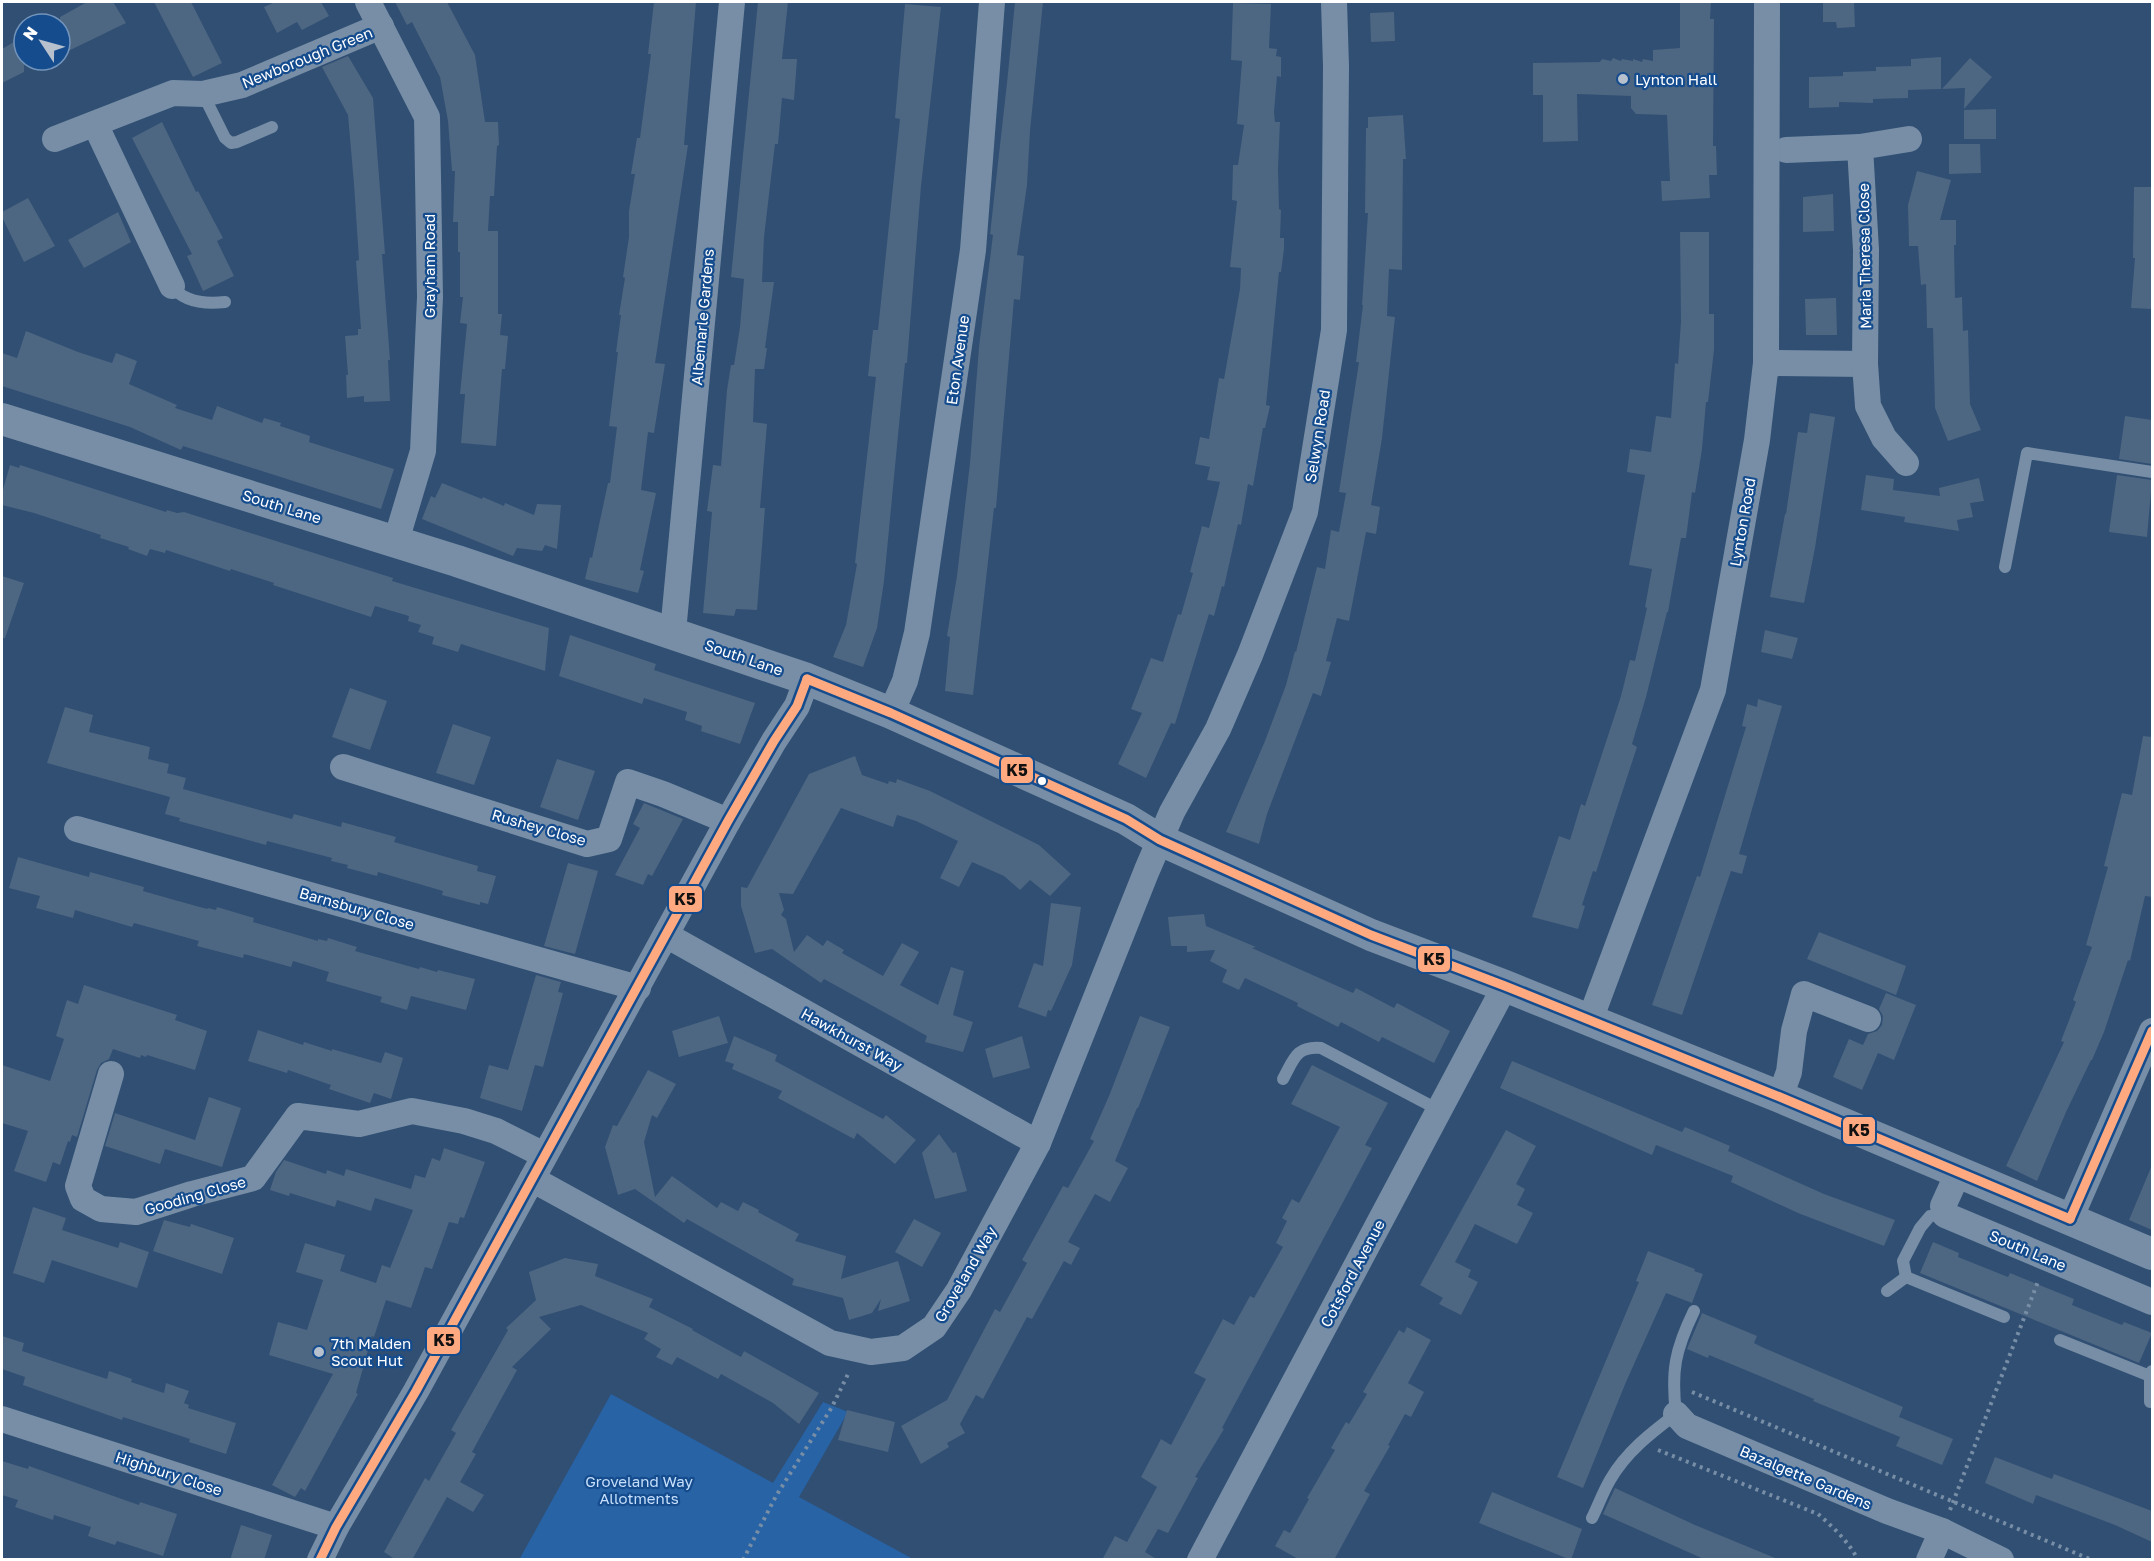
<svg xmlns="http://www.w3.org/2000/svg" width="2154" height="1561" font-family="'Golos Text',sans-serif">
	<rect width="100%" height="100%" fill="#304f73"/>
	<polygon fill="#2863a5" points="611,1394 773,1483 823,1402 848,1412 799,1497 913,1559 519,1560"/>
	<g fill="#4d6682">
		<polygon points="87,2 113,2 126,23 60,55 60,17"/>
		<polygon points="154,2 191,2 222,63 193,77"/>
		<polygon points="275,2 321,2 329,16 302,30 297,22 277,33 264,7"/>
		<polygon points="395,2 447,2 475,55 485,122 498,122 499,145 497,146 494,196 490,196 488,231 498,231 498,314 502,314 500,335 508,336 505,369 502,369 496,446 461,443 465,394 460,394 467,324 460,323 463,297 460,297 460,252 458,252 458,222 453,222 455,171 452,171 448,121 440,77 412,22 407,25"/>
		<polygon points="654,2 696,2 684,145 688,145 655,363 665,364 654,433 648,432 641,490 656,493 640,570 644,571 638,593 585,579 590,557 592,558 608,483 610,483 617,427 609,426 618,352 616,352 621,315 619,315 625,278 623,277 629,237 629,211 635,174 631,174 637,138 640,138 651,54 648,54"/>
		<polygon points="758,2 788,2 782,59 797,59 794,100 782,98 778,144 775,144 764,237 762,282 774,282 765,348 767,348 764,369 755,369 753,422 767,424 760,508 765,508 757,610 736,609 734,616 703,613 712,512 707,511 713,465 721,466 727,390 731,365 734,365 740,327 744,279 731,277"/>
		<polygon points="1015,2 1043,2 1030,131 1027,185 1017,255 1024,256 1020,300 1014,299 996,508 994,508 973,695 945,691 950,637 947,636 957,576 970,463 979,347 993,235 990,234 1007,83"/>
		<polygon points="1680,2 1711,2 1710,19 1714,19 1713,146 1716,146 1717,175 1709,175 1710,198 1662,201 1661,181 1670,181 1667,115 1636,114 1631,108 1631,96 1577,94 1578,141 1543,142 1543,95 1533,95 1533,63 1600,62 1602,59 1611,61 1613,58 1621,61 1622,59 1633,61 1633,59 1642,62 1643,59 1653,61 1653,50 1680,48"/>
		<polygon points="1823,2 1854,2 1855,27 1837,28 1836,22 1823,22"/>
		<polygon points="1233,3 1271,4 1269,48 1277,49 1276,56 1281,57 1281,77 1277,76 1274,112 1275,122 1280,122 1278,168 1279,209 1281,210 1280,238 1284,238 1284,249 1281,272 1279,272 1266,405 1270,406 1265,428 1263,428 1253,486 1248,484 1241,525 1238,524 1224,587 1222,586 1214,616 1209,614 1175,724 1171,723 1146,778 1118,764 1142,713 1131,709 1151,658 1163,662 1178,614 1181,615 1193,573 1190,572 1202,526 1209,528 1220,482 1207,480 1210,467 1195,464 1200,437 1209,439 1219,378 1224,379 1240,289 1241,268 1230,267 1237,201 1232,200 1233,165 1238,165 1244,125 1237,124 1242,61 1231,60"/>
		<polygon points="905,4 941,7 921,186 907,363 905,363 884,581 877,628 863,667 833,657 846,625 857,564 855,563 876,377 868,376 873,330 878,330 900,119 895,118"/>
		<polygon points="1394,12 1395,41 1371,42 1370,13"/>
		<polygon points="24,36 24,72 2,83 2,49"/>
		<polygon points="348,56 373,98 385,254 382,254 390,360 388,360 390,401 364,402 364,396 347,398 346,375 348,375 345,336 358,335 358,329 361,329 356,261 359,260 354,184 348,115 322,67"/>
		<polygon points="1941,57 1941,89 1908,90 1908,98 1873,99 1873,103 1839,102 1839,107 1809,108 1809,77 1843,76 1843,72 1876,71 1876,67 1911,66 1911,59"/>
		<polygon points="1970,58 1992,77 1964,109 1965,88 1942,89"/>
		<polygon points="1996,109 1996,139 1964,139 1964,110"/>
		<polygon points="1403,115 1406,159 1403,159 1402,270 1389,269 1387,316 1395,317 1382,438 1371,505 1380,507 1376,534 1366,532 1349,621 1337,618 1326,661 1331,662 1321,696 1313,693 1267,814 1259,844 1226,832 1265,741 1286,685 1295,651 1296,652 1317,567 1325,569 1331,530 1339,532 1346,493 1339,492 1359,362 1356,362 1363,305 1362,305 1368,213 1365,213 1366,128 1368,128 1368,117"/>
		<polygon points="162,122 196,192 198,191 223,238 217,241 234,276 203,291 187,256 192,254 132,138"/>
		<polygon points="1949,144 1980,144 1981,173 1949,174"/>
		<polygon points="1917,171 1951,180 1940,220 1956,220 1956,245 1954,245 1955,298 1962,297 1963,331 1968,330 1970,404 1981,430 1948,441 1935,408 1933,328 1927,328 1926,284 1921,285 1918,246 1909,246 1908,205"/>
		<polygon points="2134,187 2152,187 2152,309 2131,308 2135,258 2133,258"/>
		<polygon points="1833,194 1834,231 1803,232 1803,197"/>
		<polygon points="28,198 55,246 24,262 2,217 2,212"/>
		<polygon points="118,212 131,242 84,268 68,240"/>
		<polygon points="1680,232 1709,232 1709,314 1714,314 1714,350 1708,402 1706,402 1702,449 1695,493 1692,492 1686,538 1681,538 1668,612 1667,612 1646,697 1632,744 1637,747 1596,872 1593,871 1582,905 1585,906 1578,929 1532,917 1559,836 1570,840 1581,804 1585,806 1621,696 1630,660 1635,661 1647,608 1645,607 1652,569 1629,565 1645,475 1627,472 1630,449 1651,452 1656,416 1671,418 1675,363 1678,364 1681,321"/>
		<polygon points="1836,298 1837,335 1806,335 1805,299"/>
		<polygon points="26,331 78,352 112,363 116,353 137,361 129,384 177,405 175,408 212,420 217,406 262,423 264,418 281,423 280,426 310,436 309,442 394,469 381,509 183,446 181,450 130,427 2,386 2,353 17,358"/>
		<polygon points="1810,413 1835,417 1815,548 1804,603 1770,597 1785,514 1786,514 1798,432 1807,433"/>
		<polygon points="2125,416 2152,420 2152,464 2119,459"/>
		<polygon points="10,465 19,468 20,465 166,512 167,510 177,513 184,512 393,578 392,581 549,628 545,671 461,644 458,652 432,644 434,637 418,632 421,625 408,621 409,616 375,606 371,617 273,585 274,583 231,569 230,571 166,550 165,553 150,549 147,556 128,549 129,547 100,538 101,535 34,513 2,505 2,493"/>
		<polygon points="1866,475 1894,479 1893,490 1940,496 1939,488 1979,478 1984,501 1970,503 1973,517 1957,520 1959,531 1904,522 1905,517 1861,510"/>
		<polygon points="2117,475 2152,480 2147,537 2109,532"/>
		<polygon points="442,483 482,499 483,497 504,506 505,503 534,515 537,504 561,505 557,549 545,545 542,551 517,548 513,556 422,519 431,496 435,498"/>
		<polygon points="2,576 24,583 5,638 2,638"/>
		<polygon points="1765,630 1798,638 1792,659 1761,652"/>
		<polygon points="570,635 656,664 654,670 755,703 740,744 701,731 702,726 685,720 687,712 644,698 642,704 559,676"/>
		<polygon points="350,688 387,701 370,750 332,737"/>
		<polygon points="1758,699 1782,706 1739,854 1747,856 1742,874 1731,871 1682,1015 1652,1005 1697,876 1700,877 1746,727 1742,726 1747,704 1757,707"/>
		<polygon points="65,707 93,715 89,732 150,747 148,759 169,764 167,773 186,778 183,789 292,819 294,814 341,827 342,822 396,837 394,842 478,866 477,871 496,876 488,904 480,902 480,905 468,902 442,895 443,891 378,872 377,876 347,868 348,865 331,861 332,858 267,841 266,845 179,821 180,818 165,814 170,797 47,763"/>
		<polygon points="453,724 491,737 474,785 436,773"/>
		<polygon points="2143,736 2152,737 2152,897 2145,896 2130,961 2128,960 2104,1032 2092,1060 2091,1060 2066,1112 2037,1181 2006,1166 2064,1042 2061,1041 2076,1002 2073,1000 2092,947 2086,945 2108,867 2104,866 2122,793 2132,795"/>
		<polygon points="855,756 862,775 888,784 889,781 896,783 897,779 930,791 1039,845 1071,874 1050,896 1030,880 1020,890 1004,876 972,862 959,887 940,878 958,841 916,821 897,815 893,827 841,808 793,894 779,893 784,910 781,915 786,919 794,952 807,935 823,946 827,940 844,950 842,953 883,976 902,943 919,952 900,985 938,1005 951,967 964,971 953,1015 973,1022 963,1052 925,1042 927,1036 824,979 821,983 772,949 755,953 741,906 741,887 747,888 809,774"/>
		<polygon points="557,759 595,771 578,820 540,807"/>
		<polygon points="644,803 683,819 652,876 648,874 643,885 615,875 640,828 633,824"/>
		<polygon points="18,857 89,877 90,872 144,887 143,891 171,899 207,909 208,908 216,910 217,907 254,918 253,922 318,941 318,939 327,941 328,938 357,947 355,951 419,969 420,967 437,972 438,970 475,979 466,1010 411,996 407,1010 380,1002 382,997 326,981 329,972 293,961 291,967 244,954 243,958 197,946 199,941 134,923 132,927 75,910 73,918 36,908 40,896 9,888"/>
		<polygon points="568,863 598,871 575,954 544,946"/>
		<polygon points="1051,903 1081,907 1072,965 1051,1011 1048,1010 1046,1017 1018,1007 1034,963 1043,966"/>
		<polygon points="1204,914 1206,926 1256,947 1252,948 1353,993 1356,988 1394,1008 1397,1003 1450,1031 1434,1063 1382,1037 1379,1042 1341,1022 1338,1027 1297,1006 1298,1003 1245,978 1239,990 1222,982 1227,970 1210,961 1215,950 1187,952 1187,946 1171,946 1168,917"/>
		<polygon points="1819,932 1906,966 1896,995 1807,959"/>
		<polygon points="536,975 561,982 558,992 563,993 543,1067 535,1065 522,1111 480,1098 489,1065 508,1070"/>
		<polygon points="84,985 177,1015 175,1020 207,1031 195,1070 147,1055 146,1057 141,1055 140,1058 113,1049 109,1059 101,1063 97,1070 77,1137 72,1135 70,1142 68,1141 60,1165 53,1162 46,1182 14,1171 28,1131 2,1123 2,1065 50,1081 64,1039 56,1036 67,1000 78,1004"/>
		<polygon points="1886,993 1916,1005 1894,1060 1878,1053 1862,1090 1833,1077 1849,1039 1863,1045 1868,1034 1877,1031 1882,1025 1883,1016 1879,1009"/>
		<polygon points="719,1016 728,1043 679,1057 672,1031"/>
		<polygon points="1140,1016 1170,1027 1138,1108 1137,1108 1115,1161 1128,1168 1110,1202 1095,1194 1068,1242 1080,1248 1071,1265 1064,1261 1032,1319 1027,1317 983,1399 976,1395 960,1424 965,1433 947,1443 949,1447 921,1464 901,1426 947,1400 995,1309 1000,1312 1027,1263 1022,1260 1063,1186 1068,1188 1094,1141 1090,1139 1109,1096"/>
		<polygon points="258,1030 303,1045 304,1042 332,1051 332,1049 381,1063 385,1052 403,1058 391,1099 374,1093 370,1103 329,1089 331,1085 288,1070 287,1073 248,1061"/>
		<polygon points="734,1036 777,1055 775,1061 883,1119 886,1115 916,1140 895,1164 857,1133 854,1139 778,1098 782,1091 732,1069 734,1064 725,1061"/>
		<polygon points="1022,1036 1030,1068 993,1078 985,1049"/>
		<polygon points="1512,1061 1682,1132 1685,1127 1730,1146 1728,1151 1824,1194 1895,1220 1884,1246 1798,1213 1731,1182 1733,1176 1656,1145 1652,1155 1500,1088"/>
		<polygon points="1312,1065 1388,1103 1365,1145 1372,1148 1222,1428 1224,1429 1195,1477 1198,1478 1168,1533 1158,1529 1145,1552 1158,1560 1102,1560 1115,1536 1127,1542 1157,1487 1141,1477 1161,1439 1171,1445 1206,1379 1194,1373 1223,1319 1234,1325 1250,1296 1254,1298 1283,1247 1276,1243 1287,1221 1282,1218 1292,1199 1299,1203 1340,1127 1291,1104"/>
		<polygon points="648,1070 676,1084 657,1118 652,1115 644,1142 655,1197 672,1176 717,1208 721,1202 738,1211 743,1202 759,1210 758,1212 799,1234 795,1241 846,1256 841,1279 898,1261 910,1301 878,1311 881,1299 872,1313 849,1320 843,1298 792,1285 794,1279 687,1219 684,1223 635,1189 618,1195 605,1147 613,1125 617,1126"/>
		<polygon points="209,1097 241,1108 222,1167 165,1149 160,1164 105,1146 115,1113 195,1140"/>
		<polygon points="1506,1130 1536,1146 1516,1184 1525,1189 1517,1205 1533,1213 1517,1244 1475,1224 1455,1262 1471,1270 1468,1277 1478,1282 1461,1315 1439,1304 1443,1298 1420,1285"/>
		<polygon points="939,1134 953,1153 956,1152 967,1191 935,1199 922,1153"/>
		<polygon points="444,1148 485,1162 464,1218 460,1217 458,1224 449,1222 432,1269 425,1267 411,1308 386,1300 374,1337 372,1336 356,1393 358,1394 305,1491 301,1488 295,1497 272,1485 333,1374 269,1355 278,1322 307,1330 323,1280 296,1272 305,1243 345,1255 340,1271 376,1283 382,1265 390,1268 413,1210 375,1198 371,1211 337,1200 335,1207 290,1193 289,1196 270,1190 276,1172 284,1160 326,1174 327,1170 344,1176 346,1169 411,1189 415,1175 425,1178 432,1158 440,1161"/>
		<polygon points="2152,1165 2152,1230 2129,1220"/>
		<polygon points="33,1207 66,1218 62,1230 118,1248 120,1242 149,1252 137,1288 52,1260 44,1283 13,1273"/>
		<polygon points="914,1219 941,1233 922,1267 895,1252"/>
		<polygon points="164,1220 190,1227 191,1224 234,1238 222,1274 153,1251"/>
		<polygon points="1933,1242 1959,1253 1958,1257 2008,1277 2010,1273 2074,1299 2072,1305 2122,1325 2124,1322 2152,1333 2139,1363 1920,1273"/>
		<polygon points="1648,1251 1695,1269 1694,1271 1703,1274 1692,1303 1666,1293 1626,1382 1583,1488 1557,1477 1639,1282 1636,1281"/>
		<polygon points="565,1258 598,1264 595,1276 653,1299 649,1307 693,1329 692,1330 741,1357 744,1351 819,1393 799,1424 773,1403 721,1374 718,1379 677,1357 672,1365 656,1357 661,1349 644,1339 648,1333 581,1305 539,1317 551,1329 512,1367 517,1370 472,1452 476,1454 460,1482 484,1495 473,1512 447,1497 412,1560 396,1560 384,1552 425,1478 429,1481 456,1433 451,1430 508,1330 506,1328 536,1300 529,1272"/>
		<polygon points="1702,1313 1757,1336 1754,1343 1764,1348 1903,1407 1899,1417 1953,1439 1942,1465 1896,1446 1900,1437 1813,1401 1814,1399 1755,1374 1709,1355 1708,1358 1687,1349"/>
		<polygon points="1407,1327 1431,1340 1408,1383 1424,1392 1411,1417 1405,1414 1388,1445 1390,1446 1364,1491 1370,1494 1334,1560 1300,1560 1275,1546 1284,1530 1290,1533 1309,1499 1307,1498 1335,1450 1331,1448 1346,1422 1349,1424 1367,1394 1363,1392 1399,1330 1404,1333"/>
		<polygon points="2,1336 24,1343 22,1351 107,1379 109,1371 132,1379 131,1382 164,1393 166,1383 189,1391 184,1403 189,1405 188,1408 236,1423 226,1454 189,1442 190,1439 123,1417 122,1420 23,1385 25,1377 2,1369"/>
		<polygon points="847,1410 895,1422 888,1452 838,1440"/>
		<polygon points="1995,1457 2052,1479 2054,1474 2152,1511 2152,1542 2115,1525 2036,1495 2033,1504 1985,1483"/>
		<polygon points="2,1461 28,1469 29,1466 119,1498 139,1505 140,1502 177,1514 163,1556 117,1541 115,1545 88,1536 91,1527 54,1515 53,1520 15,1507 18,1500 2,1495"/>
		<polygon points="1615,1488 1695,1525 1780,1560 1706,1560 1679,1548 1603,1514"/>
		<polygon points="1492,1492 1582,1529 1571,1560 1479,1523"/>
		<polygon points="241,1525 272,1535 264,1560 230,1560"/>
	</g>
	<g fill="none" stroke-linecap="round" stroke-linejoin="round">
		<g stroke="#778ea6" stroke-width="4" stroke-dasharray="3 4.5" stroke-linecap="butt">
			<polyline points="1692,1392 2092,1560"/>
			<path d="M1658 1450 1818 1514C1833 1527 1849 1542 1858 1560"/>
			<polyline points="1950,1510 2039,1279"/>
			<polyline points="743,1560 776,1496 832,1407 849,1372"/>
		</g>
		<g stroke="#778ea6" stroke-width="12">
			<polyline points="203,94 225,138 231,143 237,142 272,127"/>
			<path d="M172 286C184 303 206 304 225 302"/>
			<polyline points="2005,567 2027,453 2152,472"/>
			<path d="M1283 1079C1294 1059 1296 1046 1321 1048L1439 1110"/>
			<polyline points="1945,1215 1930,1216 1920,1228 1903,1261 1906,1277 2004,1317"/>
			<polyline points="1887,1291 1906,1277"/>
			<polyline points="2060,1340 2150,1376 2152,1371"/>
			<polyline points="2150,1376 2150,1402"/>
			<path d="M1592 1518C1598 1506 1603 1492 1610 1480 1626 1452 1651 1433 1676 1414 1671 1371 1675 1350 1694 1311"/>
		</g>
		<g stroke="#778ea6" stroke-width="26">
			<polyline points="368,2 427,117 430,297 423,451 396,541"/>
			<polyline points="95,124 172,286"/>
			<polyline points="55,139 173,93 203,94 242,85 381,26"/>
			<polyline points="1786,150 1860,147"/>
			<polyline points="1766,363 1865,364"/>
			<polyline points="1906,463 1884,438 1868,406 1865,364 1866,250 1860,147 1909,139"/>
			<polyline points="673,632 732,2"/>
			<polyline points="891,713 905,681 917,633 973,250 992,2"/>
			<polyline points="343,767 587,844 609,839 628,782 663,794 728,821"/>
			<polyline points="77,829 638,988"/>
			<polyline points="666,935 1038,1143"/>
			<polyline points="1590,1020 1713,690 1757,440 1766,363 1767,2"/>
			<polyline points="111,1074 78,1186 83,1199 101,1209 136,1212 192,1194 253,1178 298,1116 359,1124 412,1111 464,1121 496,1131 544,1155"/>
			<polyline points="1780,1097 1789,1072 1794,1031 1804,994 1868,1019"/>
			<polyline points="1958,1173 1943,1206 1945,1215 2152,1302"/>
			<polyline points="532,1179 830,1343 871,1352 903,1348 934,1327 959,1290 1038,1143 1147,870 1172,812 1218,729 1250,655 1305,512 1334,330 1336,66 1334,2"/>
			<polyline points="2070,1219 2152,1031"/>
			<polyline points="1676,1414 1687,1426 1887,1511 1942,1531 2001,1560"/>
			<polyline points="2,1419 336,1527"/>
			<polyline points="320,1560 336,1527 416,1391 728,821 774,741 797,706 807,679"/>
			<polyline points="1200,1560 1505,986"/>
			<polyline points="1929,1560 1942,1531"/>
		</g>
		<polyline stroke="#778ea6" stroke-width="32" points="2,419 457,561 807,679 891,713 1126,819 1160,840 1371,935 1505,986 1780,1097 2152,1254"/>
		<g stroke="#154c8e" stroke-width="14">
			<g id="bus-1">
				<polyline points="807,679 891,713 1126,819 1160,840 1371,935 1505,986 1780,1097 2070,1219"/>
				<polyline points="2070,1219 2152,1031"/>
				<polyline points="320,1560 336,1527 416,1391 728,821 774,741 797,706 807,679"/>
			</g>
		</g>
		<use href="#bus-1" stroke="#ffa980" stroke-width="9"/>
	</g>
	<g fill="#b7c1ce" stroke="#154c8e" stroke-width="2">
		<circle cx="1623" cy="79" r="6"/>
		<circle cx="319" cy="1352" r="6"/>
	</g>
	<circle fill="#fff" stroke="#154c8e" stroke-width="2" cx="1042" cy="781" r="5"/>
	<g text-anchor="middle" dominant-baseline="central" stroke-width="4.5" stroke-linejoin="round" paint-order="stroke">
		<g font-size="15" fill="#fff" stroke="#154c8e">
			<text transform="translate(307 57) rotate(-22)">Newborough Green</text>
			<text transform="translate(1864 256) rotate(-91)">Maria Theresa Close</text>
			<text transform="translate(429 266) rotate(-90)">Grayham Road</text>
			<text transform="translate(702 317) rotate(-85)">Albemarle Gardens</text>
			<text transform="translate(957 360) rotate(-82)">Eton Avenue</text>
			<text transform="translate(1317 436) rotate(-81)">Selwyn Road</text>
			<text transform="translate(282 506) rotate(17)">South Lane</text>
			<text transform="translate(1742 522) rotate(-80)">Lynton Road</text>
			<text transform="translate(744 657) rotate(19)">South Lane</text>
			<text transform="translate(539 827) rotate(16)">Rushey Close</text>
			<text transform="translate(357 908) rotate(16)">Barnsbury Close</text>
			<text transform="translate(852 1039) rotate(29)">Hawkhurst Way</text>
			<text transform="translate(195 1195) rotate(-16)">Gooding Close</text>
			<text transform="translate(2028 1250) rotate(23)">South Lane</text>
			<text transform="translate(1352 1273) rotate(-62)">Cotsford Avenue</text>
			<text transform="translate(965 1274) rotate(-60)">Groveland Way</text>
			<text transform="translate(169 1473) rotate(18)">Highbury Close</text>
			<text transform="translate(1806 1477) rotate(23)">Bazalgette Gardens</text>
		</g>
		<g font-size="15" fill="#fff" stroke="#154c8e" text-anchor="start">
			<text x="1635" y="79">Lynton Hall</text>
			<text x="331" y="1343">7th Malden<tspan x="331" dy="17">Scout Hut</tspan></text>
		</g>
		<g font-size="15" fill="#c6dffc" stroke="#154c8e">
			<text x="639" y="1481">Groveland Way<tspan x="639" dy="17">Allotments</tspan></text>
		</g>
	</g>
	<g stroke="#154c8e" stroke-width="2">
		<rect x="1000" y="756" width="34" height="28" rx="6" fill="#ffa980"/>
		<rect x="668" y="885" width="35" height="28" rx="6" fill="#ffa980"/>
		<rect x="1417" y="945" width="34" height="28" rx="6" fill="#ffa980"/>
		<rect x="1842" y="1116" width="34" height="29" rx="6" fill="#ffa980"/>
		<rect x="426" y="1326" width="35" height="29" rx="6" fill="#ffa980"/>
	</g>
	<g font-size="16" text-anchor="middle" font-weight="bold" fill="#111">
		<text x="1017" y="776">K5</text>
		<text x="685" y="905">K5</text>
		<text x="1434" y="965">K5</text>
		<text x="1859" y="1136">K5</text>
		<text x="444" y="1346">K5</text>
	</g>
	<rect width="2154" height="1561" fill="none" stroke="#ffffff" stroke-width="6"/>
	<g transform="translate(42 42) rotate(306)"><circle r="28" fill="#154c8e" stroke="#7394bb" stroke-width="1.5"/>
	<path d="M0-4.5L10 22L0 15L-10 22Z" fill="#b7c1ce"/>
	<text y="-9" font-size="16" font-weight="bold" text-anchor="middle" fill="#ffffff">N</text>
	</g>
</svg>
